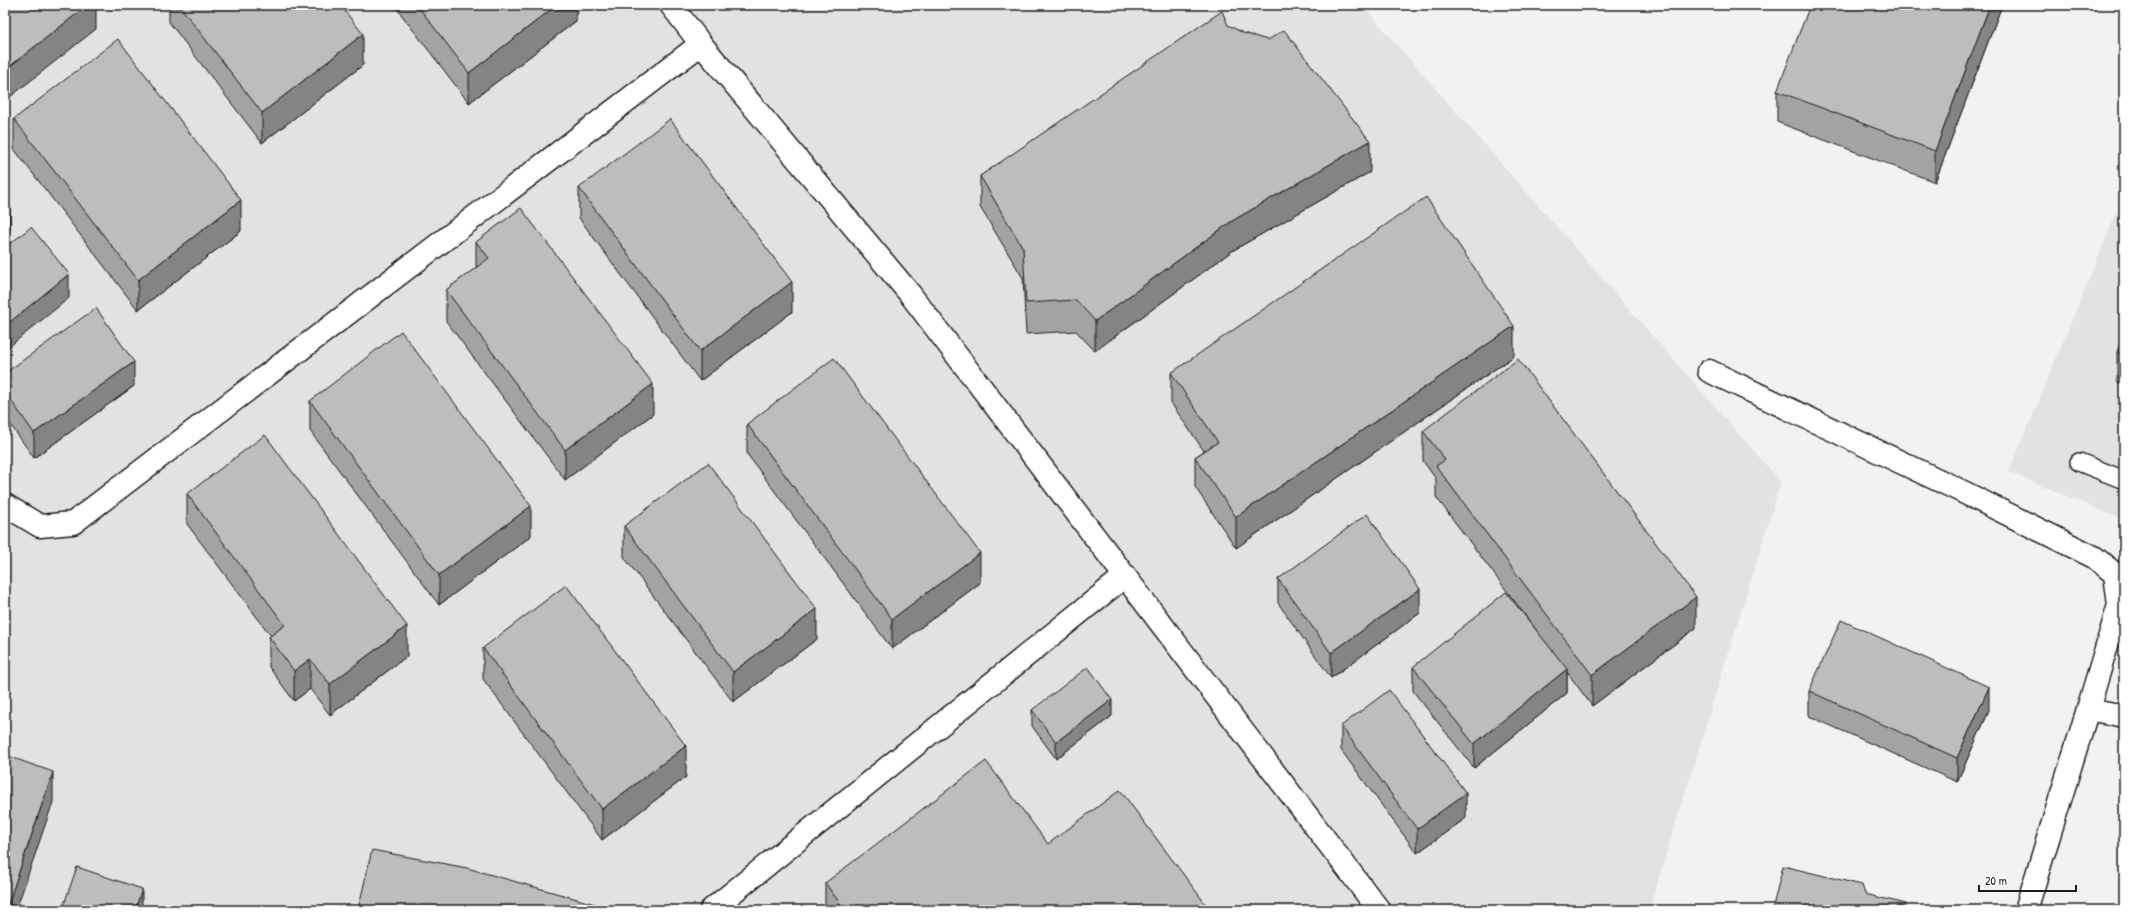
<svg xmlns="http://www.w3.org/2000/svg" width="2129" height="915" font-family="'Patrick Hand',sans-serif">
<style>
.built{fill:#e2e2e2}
.lines{fill:none;stroke-linecap:round;stroke-linejoin:round}
.lane-casing{stroke:#1c1c1c;stroke-width:20}
.street-casing{stroke:#1c1c1c;stroke-width:25}
.lane{stroke:#fff;stroke-width:17}
.street{stroke:#fff;stroke-width:22}
.wall{fill:#a3a3a3;stroke:#1c1c1c}
.shaded-wall{fill:#848484;stroke:#1c1c1c}
.building{fill:#bdbdbd;stroke:#1c1c1c}
</style>
<rect width="100%" height="100%" fill="#f2f2f2"/>
<filter id="ink" filterUnits="userSpaceOnUse"><feTurbulence type="fractalNoise" baseFrequency=".025" numOctaves="2"/><feDisplacementMap in="SourceGraphic" scale="8" xChannelSelector="R" yChannelSelector="G"/><feConvolveMatrix kernelMatrix="1 2 1 2 8 2 1 2 1" color-interpolation-filters="sRGB"/></filter>
<g filter="url(#ink)">
<path class="built" d="M5,5H1362L1781,482L1649,910H5Z
M2124,195V520L2009,472Z"/>
<g class="lines">
<defs>
<path id="lane" d="M2079,462L2124,480"/>
<path id="street" d="M671,5L701,44L910,294L1379,910
M1709,371L1957,489L2094,557L2115,574L2119,605L2088,709L2124,716
M5,505L40,526L73,523L701,44
M711,910L1125,576
M2026,910L2088,709"/>
</defs>
<use href="#lane" class="lane-casing"/>
<use href="#street" class="street-casing"/>
<use href="#lane" class="lane"/>
<use href="#street" class="street"/>
</g>
<path class="wall" d="M169,5H340L363,65L262,143L169,22Z
M394,5H576V21L469,103Z
M2002,5L1935,182L1777,122V91Z
M1228,25L1370,172L1232,251L1095,351L1076,331L1026,334L1023,278L980,207V176Z
M14,119L241,231L138,310L14,149Z
M579,188L792,312L700,381L579,218Z
M476,242L653,414L565,480L446,321V290L476,268Z
M2124,334V385L2117,382V352Z
M1514,356L1236,548L1195,487V457L1204,451L1171,403V373Z
M134,386L34,458L5,417V392Z
M310,401L531,536L439,605L310,431Z
M747,424L980,583L892,649L747,454Z
M1423,431L1696,628L1592,706L1567,672V693L1474,768L1413,691V667L1537,631L1436,497V479L1423,461Z
M187,494L407,656L330,715L310,689L294,701L269,667V637L271,636L187,524Z
M624,526L817,639L733,702L624,557Z
M1278,579L1420,613L1331,678L1278,603Z
M483,648L686,777L602,840L483,679Z
M1809,691L1989,711L1957,782L1809,716Z
M1032,710L1112,716L1056,759L1032,726Z
M1341,726L1466,818L1417,853L1341,750Z
M1048,844L1210,910H825V883Z"/>
<path class="shaded-wall" d="M88,5H96V29L5,101V70Z
M557,5H576V21L469,103V73Z
M1990,5H2002L1935,182V151Z
M363,34V65L262,143V113Z
M1370,141V172L1232,251L1095,351V321L1232,221Z
M241,200V231L138,310V280Z
M10,206V230L5,235V210Z
M69,274V298L5,350V326Z
M792,282V312L700,381V351Z
M1514,326V356L1236,548V517Z
M134,362V386L34,458V433Z
M653,384V414L565,480V450Z
M531,506V536L439,605V575Z
M980,553V583L892,649V619Z
M1420,589V613L1331,678V653Z
M1696,597V628L1592,706V675Z
M817,609V639L733,702V672Z
M407,626V656L330,715V684Z
M310,659V689L294,701V671Z
M1567,669V693L1474,768V744Z
M1989,687V711L1957,782V758Z
M1112,700V716L1056,759V742Z
M686,746V777L602,840V809Z
M53,772V802L16,910H6Z
M1466,793V818L1417,853V829Z
M142,889V910H135Z"/>
<path class="building" d="M5,5H88L5,70Z
M179,5H340L363,34L262,113Z
M417,5H557L469,73Z
M1810,5H1990L1935,151L1777,91Z
M1222,11L1228,25L1243,33L1268,40L1284,30L1370,141L1232,221L1095,321L1076,300L1026,303L1023,248L980,176Z
M118,39L241,200L138,280L14,119Z
M670,119L792,282L700,351L579,188Z
M1426,197L1514,326L1236,517L1195,457L1218,442L1171,373Z
M5,199L10,206L5,210Z
M521,208L653,384L565,450L446,290L489,258L476,242Z
M31,227L69,274L5,326V248Z
M96,308L134,362L34,433L5,392V373Z
M401,331L531,506L439,575L310,401Z
M2124,334V354L2117,352Z
M834,358L980,553L892,619L747,424Z
M1518,359L1696,597L1592,675L1436,466L1445,460L1423,431Z
M265,435L407,626L330,684L310,659L294,671L269,637L285,625L187,494Z
M708,463L817,609L733,672L624,526Z
M1367,514L1420,589L1331,653L1278,579Z
M566,585L686,746L602,809L483,648Z
M1506,592L1567,669L1474,744L1413,667Z
M1841,620L1989,687L1957,758L1809,691Z
M1088,667L1112,700L1056,742L1032,710Z
M1389,690L1466,793L1417,829L1341,726Z
M5,755L53,772L6,910H5Z
M986,761L1048,844L1120,790L1210,910H845L825,883Z
M372,850L467,868L616,910H358Z
M1783,866L1862,885L1865,894L1906,904L1905,910H1772Z
M77,867L142,889L135,910H62Z"/>
</g>
<rect width="2129" height="915" fill="none" stroke="#fff" stroke-width="20"/>
<rect x="10" y="10" width="2109" height="895" fill="none" stroke="#1c1c1c" stroke-width="1.5" filter="url(#ink)"/>
<path d="M1979 885v6h97v-6" fill="none" stroke="#1c1c1c" stroke-width="2"/>
<text x="1985" y="885" font-size="12" fill="#1c1c1c" stroke="#ffffff" stroke-width="3" paint-order="stroke">20 m</text>
</svg>
